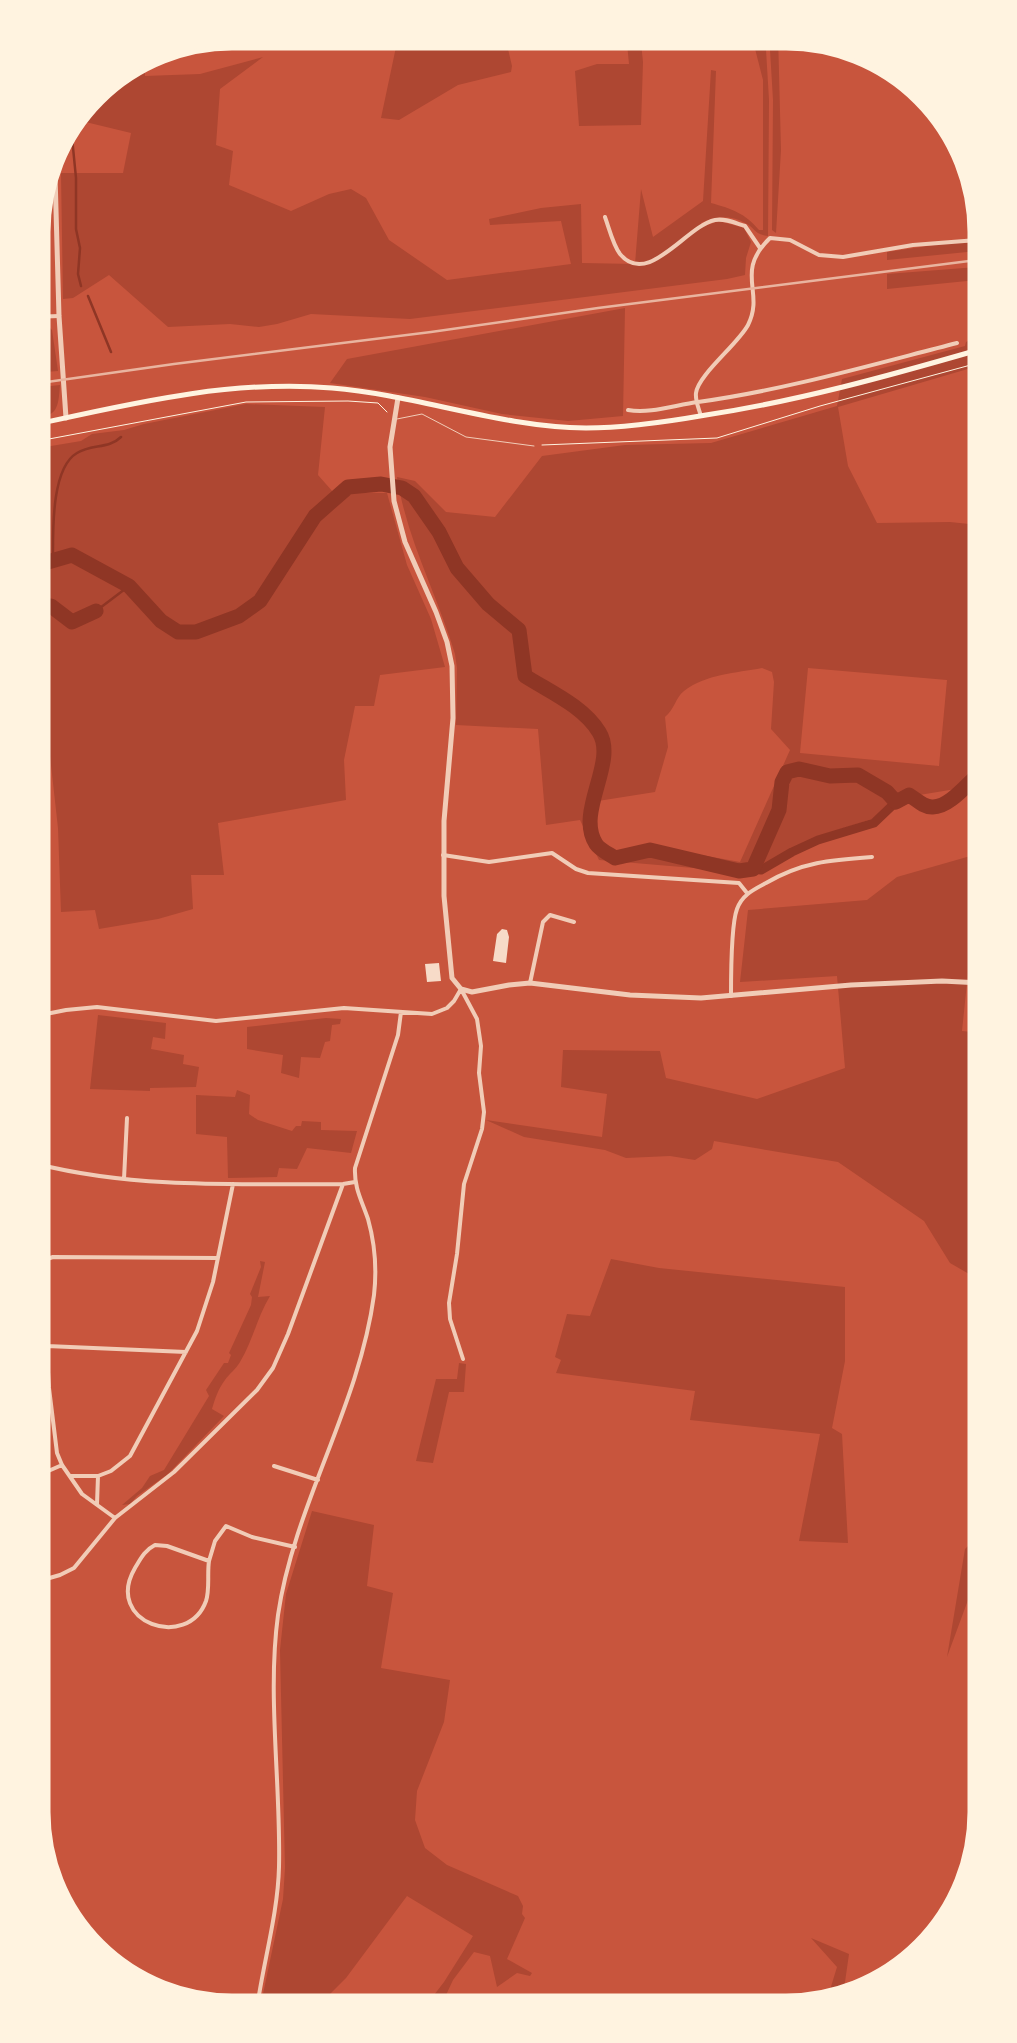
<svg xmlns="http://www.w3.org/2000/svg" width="1017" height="2043" font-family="'Archivo Narrow',sans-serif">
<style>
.green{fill:#ae4732;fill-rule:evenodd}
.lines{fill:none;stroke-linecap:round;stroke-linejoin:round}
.stream{stroke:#8f3625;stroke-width:2.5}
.canal{stroke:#8f3625;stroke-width:9}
.river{stroke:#8f3625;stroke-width:15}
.building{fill:#f7dbc8}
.path{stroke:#fff3e0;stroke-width:1}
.service{stroke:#f1ccb7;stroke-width:1}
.minor{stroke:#f1ccb7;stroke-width:4}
.tertiary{stroke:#f1ccb7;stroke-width:5}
.primary{stroke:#fff3e0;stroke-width:5}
.rail{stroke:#e9b49f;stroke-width:2.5}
.rim{fill:none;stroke:#fff3e0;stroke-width:5}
</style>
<rect width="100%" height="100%" fill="#c8553d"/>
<path class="green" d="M477,32H504L512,66L511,72L458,85L399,120L381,118L396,47L477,37Z
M626,33H640L643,62L641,125L579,126L575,71L597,64H629Z
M751,33H765L769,100L768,236C753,234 756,228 745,223C730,215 716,216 701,223L702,227L719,221L744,228L751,242L746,258L745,275L727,279L410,319L311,314L277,324L259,327L230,324L168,327L109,275L73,298L63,299L61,173H123L131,133L69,118L98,80L144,52L145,76L200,74L263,57L220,89L216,145L233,151L229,185L291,211L329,194L351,189L366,198L389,240L447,280L571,264L561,221L490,225L489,219L541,208L581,204L582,263L635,264L641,189L653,237L703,201L711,70L716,71L711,203C732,209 745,213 759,230H763V80Z
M769,33L778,34L781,150L776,233L772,230L773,100Z
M948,243H977V251L887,260V252Z
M977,267V280L887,289V274Z
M625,308L623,416L568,421L502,414L425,397L330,383L347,359Z
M32,326H48L52,330L58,371L33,373Z
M977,336L978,366L838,407L848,466L877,523L950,522L979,525L980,785L901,798L881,816L822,835L753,873L599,860L580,820L546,825L538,729L456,725L457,668L455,654C437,594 407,540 397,477L415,481L446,512L495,517L542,456L625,445L711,443L837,406L842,379L965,346L966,342ZM762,668L772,672L774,682L771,729L790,750L740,862L646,845L615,853L603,846L593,817L598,801L655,792L668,747L665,717C675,709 675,698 684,691C706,674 736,673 762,668ZM808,668L947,680L939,766L800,753Z
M60,385C58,409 58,415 33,420V388Z
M246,404L325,407L318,475L333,492L387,493L407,565L431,619L445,667L380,675L374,706H355L344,760L346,800L218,823L224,875H191L193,909L158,919L99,929L95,910L61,912L58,828L48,738L35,740L33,449L81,441L92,434L124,430L144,424Z
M981,853V974L968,973L962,1031L982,1033L983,1282L950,1263L924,1221L838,1162L714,1141L712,1149L695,1160L670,1156L626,1158L605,1150L524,1137L486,1120L602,1137L607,1094L561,1087L563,1050L660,1051L666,1078L757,1099L845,1068L837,976L740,982L748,910L867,900L897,877Z
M98,1015L166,1023L165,1039L153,1037L151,1049L184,1055L183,1064L199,1067L196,1087L150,1088V1091L90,1089Z
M326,1018L341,1019L340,1024L332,1025L330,1041L325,1042L320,1058L301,1057L299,1078L281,1073L283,1055L247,1049V1027Z
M237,1090L250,1095L249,1114L258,1120L292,1131L296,1126H301L302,1121L321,1122V1130L357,1131L351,1153L307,1148L297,1169L279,1168L277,1177L228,1178L227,1137L196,1134V1095L235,1097Z
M611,1259L659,1268L845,1287V1361L832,1428L842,1434L848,1543L799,1541L820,1434L690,1420L695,1391L556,1373L561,1360L555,1357L567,1314L590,1316Z
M260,1261L265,1262L258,1297L270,1296C257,1317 253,1341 240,1362C236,1369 229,1374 225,1380C218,1389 215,1399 212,1409L224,1416L168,1474L137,1496L130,1504L122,1505L142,1488L150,1476L164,1470L209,1396L206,1390L224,1363H228L231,1355L229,1353L251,1305L252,1297L250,1294L261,1267Z
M459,1363L466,1364L464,1392H449L433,1463L416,1461L436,1379H457Z
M312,1511L374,1525L367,1586L393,1593L381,1668L450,1680L444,1722L417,1791L415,1820L425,1848L447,1865L518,1896L523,1906L522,1914L525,1918L507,1959L532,1973L530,1976L517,1973L497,1987L490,1956L474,1952L453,1980L440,2008H424L444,1982L473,1936L407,1896L346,1978L329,1995L321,2010H264L263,1994L283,1899L285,1868L280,1650L286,1594Z
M979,1535L985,1536V1559L972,1570L968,1600L947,1657L965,1549Z
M811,1938L849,1954L842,2003H826L837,1967Z"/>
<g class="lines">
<path class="stream" d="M70,117L76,178V229L80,248L78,274L81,286
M88,296L111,352
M53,559C53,532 51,468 77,453C91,444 109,449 121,437
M96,611L129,586"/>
<path class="canal" d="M753,869L761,870L792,852L818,840L874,823L896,802"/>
<path class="river" d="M34,566L72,555L129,586L161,621L178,632H196L239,616L260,601L315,516L348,487L381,484L402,488L414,496L439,532L457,568L488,604L519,630L525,676C550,692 583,706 599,732C618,762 575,812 596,844C600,850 609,854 615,858L650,850L739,871L753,869L779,810L782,782L787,772L799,769L830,776L858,775L887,792L896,802L909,795C916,799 923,807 932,807C949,808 968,783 980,773
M34,607L51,606L72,622L96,611"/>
</g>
<path class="building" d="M502,929L507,930L509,937L506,963L493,961L497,934Z
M439,963L441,981L427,982L425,964Z"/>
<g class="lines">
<path class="path" d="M33,442L246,402L348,401L378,403L387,412
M542,445L717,438L820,406L978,363"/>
<path class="service" d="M397,419L422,414L466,437L534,446"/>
<path class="minor" d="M605,217C609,228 613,245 620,254C648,288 686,226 715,220C725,218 735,223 745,226L760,248
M32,317L59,316
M628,410C650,414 675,405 698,402C785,390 871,365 957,343
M701,416C699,409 695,401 696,393C698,375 738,344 748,325C765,291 734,273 770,238L790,240L819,255L843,257L913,245L977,240
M443,855L489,862L552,853L576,869L588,873L739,883L747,893
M530,983L543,922L550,915L574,922
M461,989L477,1019L481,1046L479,1073L484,1112L482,1129L464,1184L457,1254L449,1303L450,1319L463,1359
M731,996C731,976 731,925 737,909C742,895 753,890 766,883C802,862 830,860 872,857
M36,1016L66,1010L97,1007L216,1021L344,1008L432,1014L447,1008L454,1001L461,989
M37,1164C136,1189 241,1184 343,1184L355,1182
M124,1179L127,1118
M47,1346L186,1352
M274,1466L318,1480
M38,1472H46L62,1465
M71,1476H98L97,1504
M98,1476L111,1471L130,1456L197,1331L213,1282L233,1184
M115,1518L82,1494L62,1465L57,1453L49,1388L41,1261L53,1257L217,1258
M209,1561C207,1574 210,1589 206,1601C188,1651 103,1623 135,1568C141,1558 145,1550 155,1545L167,1546L209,1561L215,1541L226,1526L252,1537L295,1547
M39,1581L60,1575L74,1568L115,1518L174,1472L257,1390L273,1368L288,1334L343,1184
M260,2010L259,1995C266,1953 278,1909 279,1867C281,1785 267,1695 278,1615C294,1505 359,1407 374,1295C377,1269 375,1244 368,1219C362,1201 354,1188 355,1168L398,1035L401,1012"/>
<path class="tertiary" d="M54,139L59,316L66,418
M398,398L390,447L394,501L405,542L436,612L447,642L452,666L453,718L444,821V896L452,978L461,989L472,992L509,985L530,983L630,995L701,998L851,985L942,981L981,983"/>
<path class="primary" d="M33,425C129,404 232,379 332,388C417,395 499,427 586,428C626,428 666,422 706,415C798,401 888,376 978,350"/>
<path class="rail" d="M33,384L174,364L431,332L598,308L977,260"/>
</g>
<path d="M0 0H1017V2043H0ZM232 48H786A184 184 0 0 1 970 232V1812A184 184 0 0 1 786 1996H232A184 184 0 0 1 48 1812V232A184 184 0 0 1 232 48Z" fill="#fff3e0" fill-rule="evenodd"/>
<path class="rim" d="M232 48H786A184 184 0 0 1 970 232V1812A184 184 0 0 1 786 1996H232A184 184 0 0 1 48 1812V232A184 184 0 0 1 232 48Z"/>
</svg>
